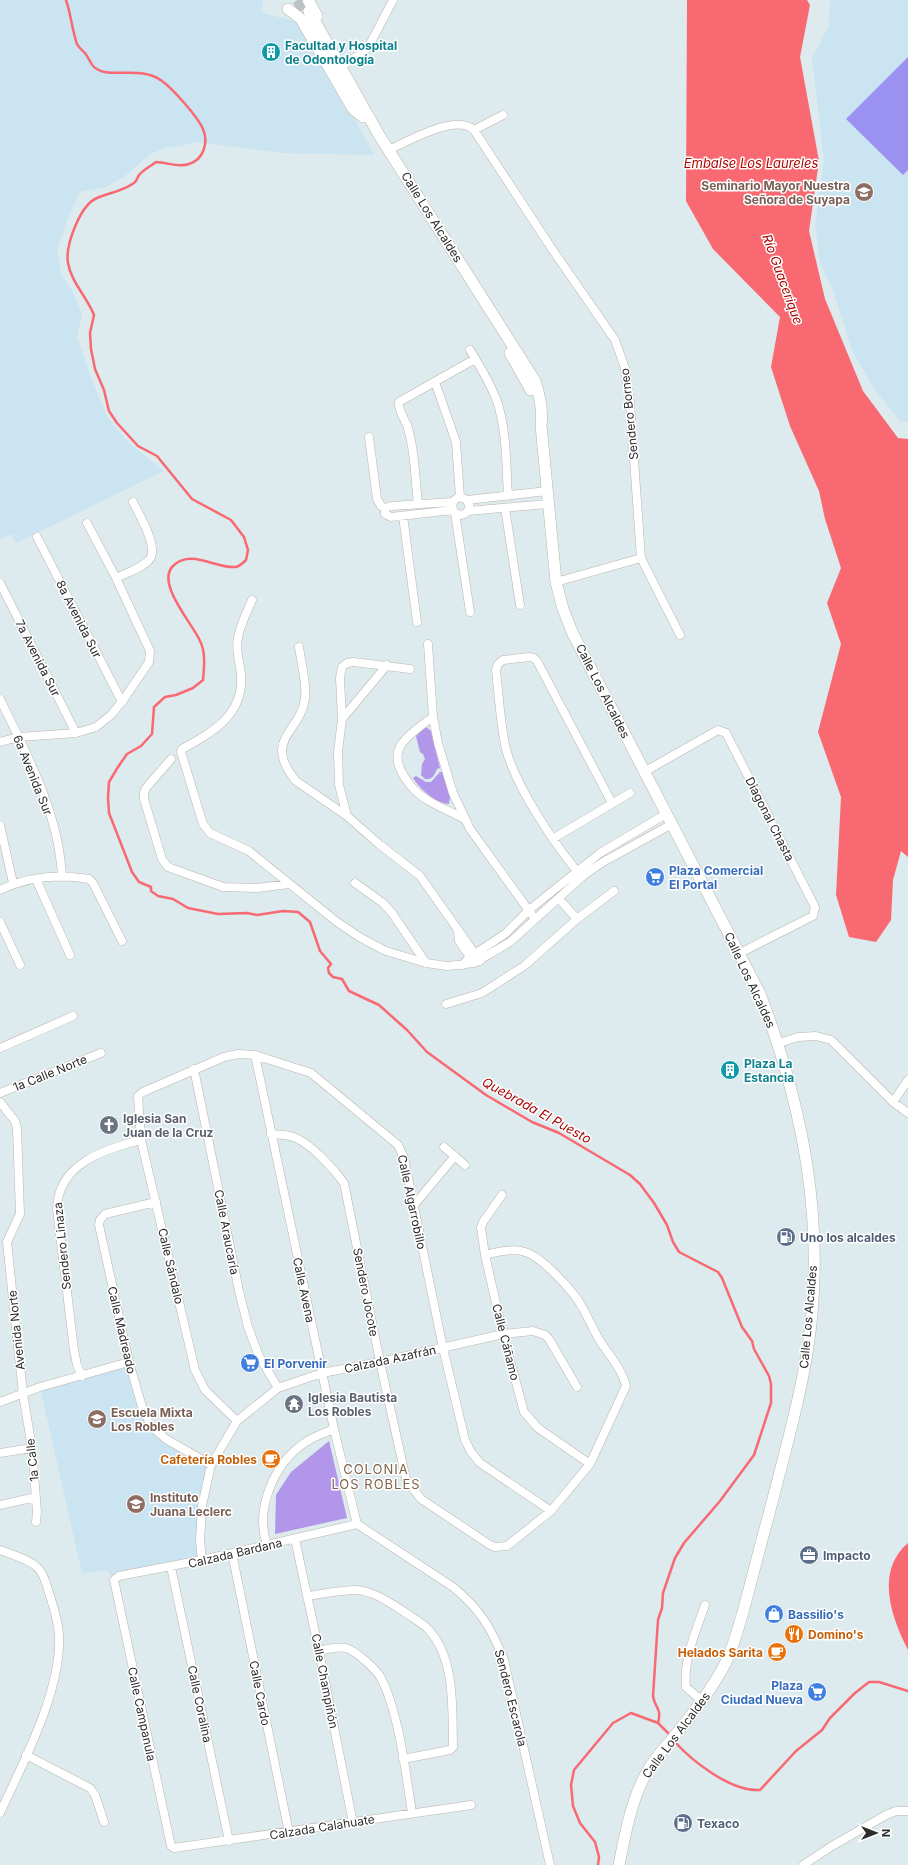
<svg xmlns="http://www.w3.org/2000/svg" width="908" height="1865" font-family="Inter,sans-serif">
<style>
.education{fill:#cbe4f1}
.green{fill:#b196e9}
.pitch{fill:#9a91f1}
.water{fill:#f86971}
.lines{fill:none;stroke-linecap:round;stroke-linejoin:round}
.stream{stroke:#f86971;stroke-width:2.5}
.secondary-tunnel{stroke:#bac4c7;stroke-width:11;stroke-dasharray:11 5.5;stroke-linecap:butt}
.minor-casing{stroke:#bcb4ad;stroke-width:9}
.secondary-casing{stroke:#bcb4ad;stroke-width:12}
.minor{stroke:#fff;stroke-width:8}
.secondary{stroke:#fff;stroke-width:11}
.labels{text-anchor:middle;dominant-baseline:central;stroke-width:3;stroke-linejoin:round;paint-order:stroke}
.culture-label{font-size:12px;font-weight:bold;fill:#0d838f;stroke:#fff;text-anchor:start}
.education-label{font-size:12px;font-weight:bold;fill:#785e54;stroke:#fff;text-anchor:start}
.street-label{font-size:12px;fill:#2c2c2c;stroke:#fff}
.shop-label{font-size:12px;font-weight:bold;fill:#366cbe;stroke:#fff;text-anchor:start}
.worship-label{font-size:12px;font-weight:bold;fill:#5b616d;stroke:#fff;text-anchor:start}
.service-label{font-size:12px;font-weight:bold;fill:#4e5e75;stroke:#fff;text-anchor:start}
.food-label{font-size:12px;font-weight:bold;fill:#c56008;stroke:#fff;text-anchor:end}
.water-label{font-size:13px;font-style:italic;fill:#a80703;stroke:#fff}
.neighbourhood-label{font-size:13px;letter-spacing:1px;fill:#806448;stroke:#fff}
</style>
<rect width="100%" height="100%" fill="#ddeaee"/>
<path class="education" d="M0,0H263L262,13L302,23L374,155L283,153L194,142L181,146L165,148L150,154L125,176L106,187L80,192L68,218L57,249L61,274L74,294L82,316L77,337L91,378L108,418L129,443L164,471L16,543L12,534L0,539Z
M830,0H908V422L900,421L873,387L852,350L834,293L820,262L815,225L824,160L812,58L829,26Z
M129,1362L152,1427L213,1467L203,1521L202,1560L114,1580L107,1570L82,1573L40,1387Z"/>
<path class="green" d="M426,727L431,731L440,768L437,769C434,776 432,780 425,779L421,775L422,764L425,759L423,754L420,752L416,736Z
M440,772H442L450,797L449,804C435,803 420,789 413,778L416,776L426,782H431Z
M329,1441L347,1518L275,1534L276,1495L291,1472Z"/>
<path class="pitch" d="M908,57V170L903,175L846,119Z"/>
<path class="water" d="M687,0H807L810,5L800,57L819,161L809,231L825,299L863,391L898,438L908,439V857L901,851L893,880L891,920L876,942L849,937L836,895L841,797L818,732L841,644L827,603L841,568L825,519L819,491L790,426L771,367L780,317L713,249L686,201Z
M908,1543V1650C891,1617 875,1571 908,1543Z"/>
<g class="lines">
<path class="stream" d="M66,0C71,14 72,30 77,44C79,48 82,50 85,53C88,57 90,62 93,66C107,81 140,64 162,81C173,89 198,117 203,129C209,143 203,160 189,164C179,168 166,162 156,162C151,166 143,170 139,175C137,178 137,181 134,183C123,191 109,193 97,198C80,205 65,246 68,263C71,282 87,297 94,315L90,333L91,349L95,369L104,390L109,411L117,423L138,446L157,456L192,499L231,520L244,537L248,550L246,560C243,563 240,566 236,567C216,569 192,549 174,565C154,582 193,624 200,641C206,652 204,669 203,680L193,688L176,695L165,697L154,707L152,734L141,746L127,754L118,767L109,782L108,798L109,813L132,872L139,882L151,887V891L158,896L173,899L188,908L218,914L247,913L257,915L283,911L298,912L310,922L320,951L331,964L328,968L329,973L333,977L342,979L349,991L379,1005L407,1030L427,1052L486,1095L532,1122L559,1133L630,1175L640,1184L654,1203L667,1225L673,1242L679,1252L718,1272L722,1278L742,1327L752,1341L754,1349L769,1376L771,1384V1403L754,1455L720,1501L684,1543L675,1558L663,1593L662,1608L658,1620L653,1696C655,1709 662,1707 658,1723
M674,1741C692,1761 731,1792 760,1790L796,1751L822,1730L830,1718L855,1693L869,1682H879L908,1691
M598,1865L599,1857L595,1842L580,1823L573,1806L571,1785L574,1770L613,1723L631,1713L658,1723L670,1735"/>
<path class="secondary-tunnel" d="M298,0L305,13"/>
<defs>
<path id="minor" d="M345,64L364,52L369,46L393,0
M474,130L552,249L615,340L625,368L630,403L641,558L680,635
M389,150C408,141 457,113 474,130L503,115
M470,350C480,366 490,383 497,401C507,431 506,465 508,496
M435,382L456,442L460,497
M369,437L377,499L381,506L385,508
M467,500L547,491
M453,502L391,506L385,508V514L391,517L453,510
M418,504C415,477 415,451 407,425C404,418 398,410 399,402L475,359
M505,508L520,605
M468,511L548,504
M455,513L461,515L466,513L470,508L467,500C457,493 448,503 455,513L470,612
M403,516L417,622
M37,537L122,702
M116,578C126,573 141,569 149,560C160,549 139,514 133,502
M556,582L641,558
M0,583L76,733
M252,600C247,612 240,625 238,638C235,649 240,663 241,675C244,715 213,732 182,749L181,752L203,824L210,833L249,851L337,922L361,938L386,951L426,963L447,966L474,963L510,942L584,875L603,862L672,824
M428,644L433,717L438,743L453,793L470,829L535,919
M299,647C301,663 307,683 305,699C300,733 262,739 296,781L347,816
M410,669L354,662L347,663L342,667L340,678L342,719L338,752L339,785L347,816L379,844L420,876L480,961
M0,699C27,755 59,813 62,877
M433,717C423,724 408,734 401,745C389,763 411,790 426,799C438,807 452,812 464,819
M342,719L387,665
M0,742L19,737L76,733L96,727L111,715L124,699L149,662L150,651L116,578L87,523
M171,759L146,788L144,793V799L162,859L168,867L223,887L257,888L289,884
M644,772L718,730L726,733L815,907L813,916L740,953
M0,825L13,883
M554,838L630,793
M582,877C556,847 516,787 506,749C500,723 499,696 496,670L498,664L503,660L529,657L534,658L537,661L612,803
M36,879L70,955
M355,883L383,903L392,913L426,963
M0,890C27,877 59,874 89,879L93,883L122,941
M559,899L577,919
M0,922L20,965
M458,931L459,941L472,960
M462,965L470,957L505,934L529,910L600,853L666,814
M446,1004L482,993L524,966L577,919L614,891
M779,1043L798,1037L816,1036L831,1040L893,1102L908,1113
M0,1048L73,1016
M255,1055L334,1429L357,1524
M194,1069L239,1291L248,1327L259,1356L278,1388
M0,1093L101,1053
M0,1102L15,1121L17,1128L20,1214L7,1242L23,1394L32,1448L37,1512L36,1522
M893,1102L908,1080
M271,1134C279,1135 288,1134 296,1138C313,1146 333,1168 344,1183L380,1362L406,1479L421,1499L490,1545L495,1547L507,1546L551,1511L590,1464L626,1386C622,1369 609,1355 600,1341C591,1326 585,1309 575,1296C565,1283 540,1256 525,1252C513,1248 497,1252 485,1255
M444,1147L465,1165
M502,1195L483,1222L481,1228L485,1255L503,1334L524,1412L538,1428L590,1464
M156,1202L105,1214L100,1220L99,1225L129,1362L143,1410L152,1427L166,1439L211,1465
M414,1205L455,1156
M82,1376L77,1365L74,1350L57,1209C58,1164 104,1149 141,1140
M0,1402L40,1387L129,1362
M237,1421L205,1390L195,1370L141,1140L138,1096L143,1092L224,1057L238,1054L255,1055L311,1073L398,1145L404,1158L443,1348L465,1440L471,1452L480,1463L551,1511
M0,1453L32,1448
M0,1505L36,1497
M357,1524L202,1560L119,1576L114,1580L171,1846L174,1848L471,1805
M357,1524L453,1587C481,1610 491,1628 504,1660L550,1865
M295,1539L319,1651L353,1823
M267,1545C254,1507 276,1458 311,1439C318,1435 327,1432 334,1429
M0,1550C12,1555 29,1559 38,1568C45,1575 47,1587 50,1596C54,1608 58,1622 59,1635C62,1690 23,1763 0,1813
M232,1553L289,1833
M202,1560L200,1541L202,1506L211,1465L237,1421L278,1388L322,1373L380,1362L503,1334L533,1331L545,1335L549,1339L577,1387
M171,1567L229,1841
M307,1596C323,1594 340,1590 356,1590C373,1591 389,1602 403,1611C411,1617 421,1622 428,1629C456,1659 452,1709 453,1747L450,1750L403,1759
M319,1651C327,1649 338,1646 346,1648C356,1651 376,1669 381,1678C399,1713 406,1774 412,1813
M702,1701L686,1687C683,1660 696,1631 705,1605
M26,1755L90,1788L95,1795L104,1822
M803,1865L832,1846L886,1815L896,1811H908"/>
<path id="secondary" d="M308,0L317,16
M288,9L301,19L353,109L363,117
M309,11L379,135L535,381C540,396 543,409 541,425L556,582L563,609L573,634L760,994C804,1109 826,1225 808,1347C799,1404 783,1459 769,1514C760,1546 752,1579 743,1612C738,1628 734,1645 727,1660C715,1685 698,1707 680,1729C671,1741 660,1752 651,1765C632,1795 626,1830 619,1865
M510,353L531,390"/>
</defs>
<use href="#minor" class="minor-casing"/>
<use href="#secondary" class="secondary-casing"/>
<use href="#minor" class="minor"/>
<use href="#secondary" class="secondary"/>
</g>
<defs>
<symbol id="building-disc" viewBox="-11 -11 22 22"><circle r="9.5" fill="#0f9aa8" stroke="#fff"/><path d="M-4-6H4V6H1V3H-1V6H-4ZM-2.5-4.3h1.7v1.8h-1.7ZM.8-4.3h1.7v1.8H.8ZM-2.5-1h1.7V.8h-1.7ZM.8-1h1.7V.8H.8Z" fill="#fff"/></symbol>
<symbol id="university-disc" viewBox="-11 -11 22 22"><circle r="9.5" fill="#8d6e63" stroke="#fff"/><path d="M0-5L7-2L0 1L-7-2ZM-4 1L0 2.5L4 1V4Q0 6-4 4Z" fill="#fff"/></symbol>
<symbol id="supermarket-disc" viewBox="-11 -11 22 22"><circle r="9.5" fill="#3f7fe0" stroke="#fff"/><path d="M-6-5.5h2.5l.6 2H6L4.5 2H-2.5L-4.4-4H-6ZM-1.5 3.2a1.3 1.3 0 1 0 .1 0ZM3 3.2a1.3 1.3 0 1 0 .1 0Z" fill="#fff"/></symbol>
<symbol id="church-disc" viewBox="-11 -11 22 22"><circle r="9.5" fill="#6b7280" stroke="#fff"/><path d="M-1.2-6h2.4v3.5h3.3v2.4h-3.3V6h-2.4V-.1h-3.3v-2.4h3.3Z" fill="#fff"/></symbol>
<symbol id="fuel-disc" viewBox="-11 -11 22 22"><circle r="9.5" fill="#5c6f8a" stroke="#fff"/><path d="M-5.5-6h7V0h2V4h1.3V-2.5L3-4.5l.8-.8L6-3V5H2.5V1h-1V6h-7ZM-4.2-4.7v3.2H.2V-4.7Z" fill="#fff"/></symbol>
<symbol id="temple-disc" viewBox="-11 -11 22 22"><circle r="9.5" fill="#6b7280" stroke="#fff"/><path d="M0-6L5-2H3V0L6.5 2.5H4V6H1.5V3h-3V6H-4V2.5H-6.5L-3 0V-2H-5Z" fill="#fff"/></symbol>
<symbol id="school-disc" viewBox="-11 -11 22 22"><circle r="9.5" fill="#8d6e63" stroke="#fff"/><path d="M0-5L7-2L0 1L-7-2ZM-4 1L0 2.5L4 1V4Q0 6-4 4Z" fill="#fff"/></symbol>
<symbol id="cafe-disc" viewBox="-11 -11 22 22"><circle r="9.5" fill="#e8710a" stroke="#fff"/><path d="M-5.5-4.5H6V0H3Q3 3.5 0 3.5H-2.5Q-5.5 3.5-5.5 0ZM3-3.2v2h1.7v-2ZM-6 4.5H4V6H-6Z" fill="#fff"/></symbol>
<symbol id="office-disc" viewBox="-11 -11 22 22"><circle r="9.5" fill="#5c6f8a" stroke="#fff"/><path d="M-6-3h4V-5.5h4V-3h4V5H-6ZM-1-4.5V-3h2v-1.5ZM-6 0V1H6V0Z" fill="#fff"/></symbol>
<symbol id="shop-disc" viewBox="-11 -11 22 22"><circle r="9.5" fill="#3f7fe0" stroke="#fff"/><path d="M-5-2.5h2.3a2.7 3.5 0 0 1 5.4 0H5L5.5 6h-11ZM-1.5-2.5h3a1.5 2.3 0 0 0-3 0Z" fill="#fff"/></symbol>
<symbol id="restaurant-disc" viewBox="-11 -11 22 22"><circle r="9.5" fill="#e8710a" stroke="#fff"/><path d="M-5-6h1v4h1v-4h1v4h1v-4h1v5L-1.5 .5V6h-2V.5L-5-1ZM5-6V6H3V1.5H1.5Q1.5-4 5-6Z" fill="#fff"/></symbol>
</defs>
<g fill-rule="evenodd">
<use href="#building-disc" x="260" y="41" width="22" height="22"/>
<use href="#university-disc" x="853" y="181" width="22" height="22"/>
<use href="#supermarket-disc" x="644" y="866" width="22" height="22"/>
<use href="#building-disc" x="719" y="1059" width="22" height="22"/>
<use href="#church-disc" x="98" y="1114" width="22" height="22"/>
<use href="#fuel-disc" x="775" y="1226" width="22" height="22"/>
<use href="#supermarket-disc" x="239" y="1352" width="22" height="22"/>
<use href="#temple-disc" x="283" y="1393" width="22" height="22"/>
<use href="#school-disc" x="86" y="1408" width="22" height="22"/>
<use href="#cafe-disc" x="260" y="1448" width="22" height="22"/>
<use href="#school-disc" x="125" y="1493" width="22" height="22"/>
<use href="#office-disc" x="798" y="1544" width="22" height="22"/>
<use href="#shop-disc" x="763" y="1603" width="22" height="22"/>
<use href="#restaurant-disc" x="783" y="1623" width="22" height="22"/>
<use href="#cafe-disc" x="766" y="1641" width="22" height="22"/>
<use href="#supermarket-disc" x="806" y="1681" width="22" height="22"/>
<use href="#fuel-disc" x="672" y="1812" width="22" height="22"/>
</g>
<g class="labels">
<g class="culture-label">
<text x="285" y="45">Facultad y Hospital<tspan x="285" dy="14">de Odontología</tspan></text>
<text x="744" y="1063">Plaza La<tspan x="744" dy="14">Estancia</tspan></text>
</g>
<g class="education-label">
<text x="850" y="185" text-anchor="end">Seminario Mayor Nuestra<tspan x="850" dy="14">Señora de Suyapa</tspan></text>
<text x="111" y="1412">Escuela Mixta<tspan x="111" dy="14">Los Robles</tspan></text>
<text x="150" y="1497">Instituto<tspan x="150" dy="14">Juana Leclerc</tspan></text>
</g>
<g class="street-label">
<text transform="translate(432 217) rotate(58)">Calle Los Alcaldes</text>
<text transform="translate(629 414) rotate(-96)">Sendero Borneo</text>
<text transform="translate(79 619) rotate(63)">8a Avenida Sur</text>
<text transform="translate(38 658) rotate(63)">7a Avenida Sur</text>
<text transform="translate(603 691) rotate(63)">Calle Los Alcaldes</text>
<text transform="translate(33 775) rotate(68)">6a Avenida Sur</text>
<text transform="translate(770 819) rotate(63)">Diagonal Chasta</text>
<text transform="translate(750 980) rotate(65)">Calle Los Alcaldes</text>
<text transform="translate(50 1073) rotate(-22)">1a Calle Norte</text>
<text transform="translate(412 1202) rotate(78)">Calle Algarrobillo</text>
<text transform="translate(227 1232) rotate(79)">Calle Araucaría</text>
<text transform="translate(62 1246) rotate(-96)">Sendero Linaza</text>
<text transform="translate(171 1266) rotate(77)">Calle Sándalo</text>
<text transform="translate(304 1290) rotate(78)">Calle Avena</text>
<text transform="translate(366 1292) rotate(79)">Sendero Jocote</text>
<text transform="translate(808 1317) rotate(-85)">Calle Los Alcaldes</text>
<text transform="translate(16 1330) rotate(-96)">Avenida Norte</text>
<text transform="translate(122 1330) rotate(77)">Calle Madreado</text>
<text transform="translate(506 1342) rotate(76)">Calle Cáñamo</text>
<text transform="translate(390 1359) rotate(-12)">Calzada Azafrán</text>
<text transform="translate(32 1460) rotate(-96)">1a Calle</text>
<text transform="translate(235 1553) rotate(-13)">Calzada Bardana</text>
<text transform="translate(325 1681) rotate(79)">Calle Champiñón</text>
<text transform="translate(260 1693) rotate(79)">Calle Cardo</text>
<text transform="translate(511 1698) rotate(76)">Sendero Escarola</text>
<text transform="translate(200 1704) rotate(78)">Calle Coralina</text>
<text transform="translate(142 1714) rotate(78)">Calle Campanula</text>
<text transform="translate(676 1735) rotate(-53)">Calle Los Alcaldes</text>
<text transform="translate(322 1827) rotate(-9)">Calzada Calahuate</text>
</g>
<g class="shop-label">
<text x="669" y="870">Plaza Comercial<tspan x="669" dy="14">El Portal</tspan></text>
<text x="264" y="1363">El Porvenir</text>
<text x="788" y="1614">Bassilio's</text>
<text x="803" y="1685" text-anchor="end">Plaza<tspan x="803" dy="14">Ciudad Nueva</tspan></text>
</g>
<g class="worship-label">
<text x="123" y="1118">Iglesia San<tspan x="123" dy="14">Juan de la Cruz</tspan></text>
<text x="308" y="1397">Iglesia Bautista<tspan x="308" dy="14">Los Robles</tspan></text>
</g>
<g class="service-label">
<text x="800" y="1237">Uno los alcaldes</text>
<text x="823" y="1555">Impacto</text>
<text x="697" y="1823">Texaco</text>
</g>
<g class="food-label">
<text x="257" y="1459">Cafetería Robles</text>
<text x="808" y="1634" text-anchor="start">Domino's</text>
<text x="763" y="1652">Helados Sarita</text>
</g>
<g class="water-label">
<text x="751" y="163">Embalse Los Laureles</text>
<text transform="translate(783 279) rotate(70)">Río Guacerique</text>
<text transform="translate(537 1110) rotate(29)">Quebrada El Puesto</text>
</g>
<g class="neighbourhood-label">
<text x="376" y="1469">COLONIA<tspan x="376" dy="15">LOS ROBLES</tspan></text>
</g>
</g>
<g transform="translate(876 1833) rotate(90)" stroke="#ffffff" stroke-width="3" paint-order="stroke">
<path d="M0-3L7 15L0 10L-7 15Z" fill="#2c2c2c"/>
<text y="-6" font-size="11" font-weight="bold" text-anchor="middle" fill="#2c2c2c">N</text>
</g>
</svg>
